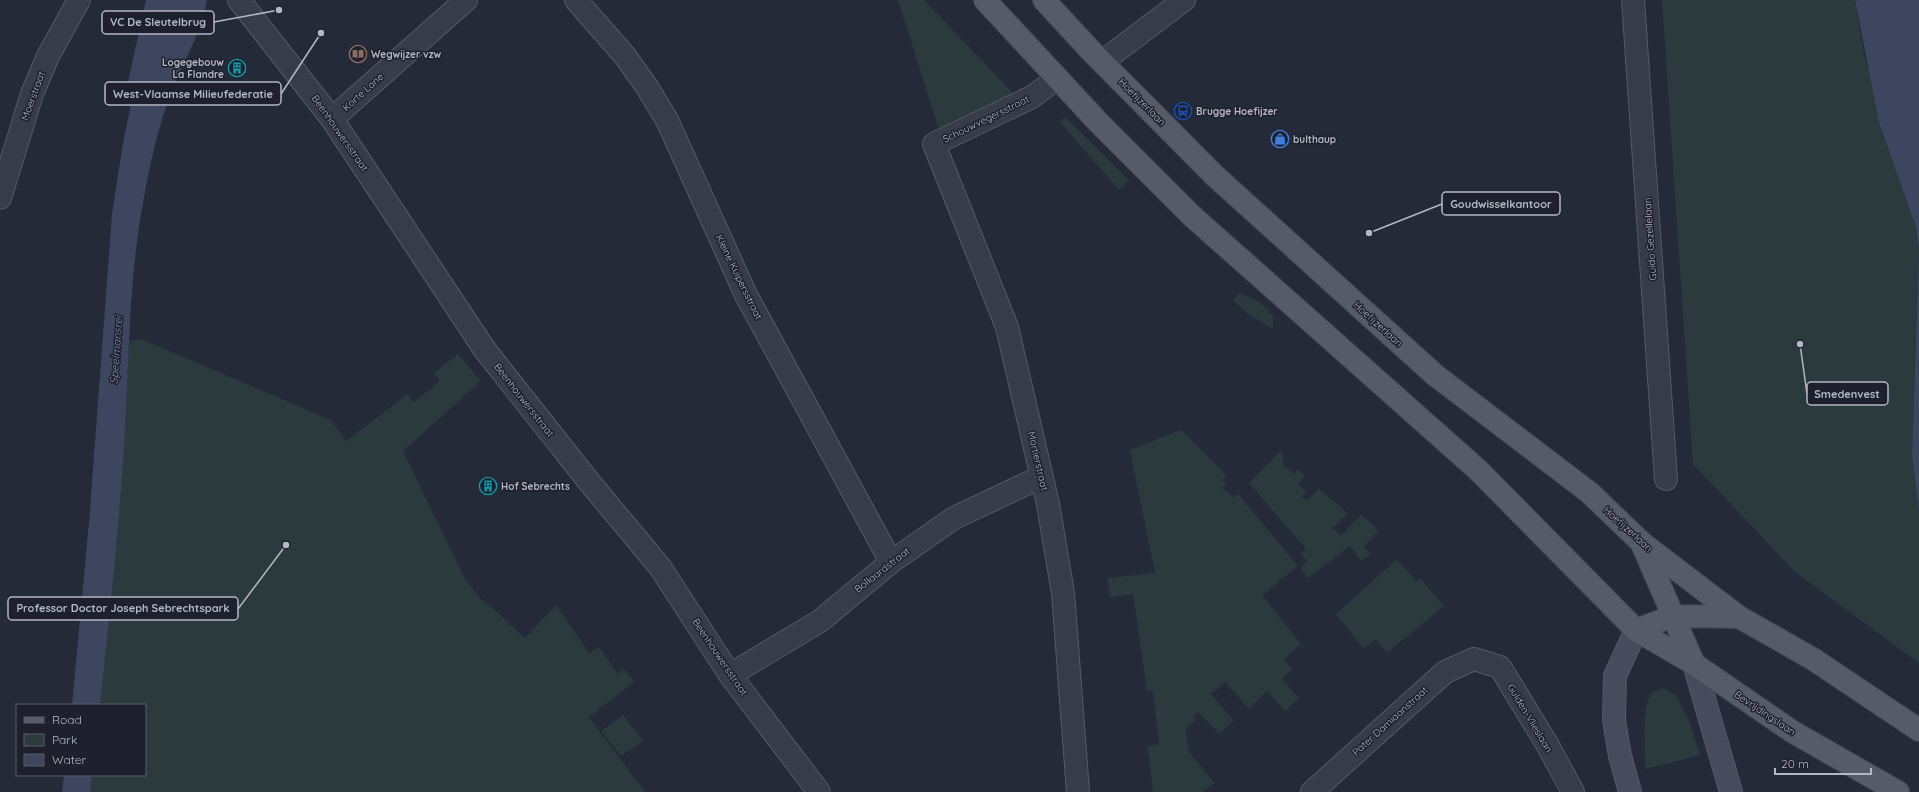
<svg xmlns="http://www.w3.org/2000/svg" width="1919" height="792" font-family="Quicksand,sans-serif">
<style>
.green{fill:#2b3a3d}
.water{fill:#3d455f}
.lines{fill:none;stroke-linecap:round;stroke-linejoin:round}
.street-casing{stroke:#565a66;stroke-width:24}
.secondary-casing{stroke:#565a66;stroke-width:24}
.primary-casing{stroke:#414551;stroke-width:24}
.street{stroke:#383c49;stroke-width:22}
.secondary{stroke:#474b5b;stroke-width:22}
.primary{stroke:#565b68;stroke-width:22}
.labels{text-anchor:middle;dominant-baseline:central;stroke-width:3;stroke-linejoin:round;paint-order:stroke}
.poi-label{font-size:10px;font-weight:bold;fill:#b4b7c4;stroke:#1e212d;text-anchor:start}
.street-label{font-size:10px;fill:#b4b7c4;stroke:#1e212d}
.water-label{font-size:11px;font-style:italic;fill:#7f8aa9;stroke:#1e212d}
.leader{fill:none;stroke:#b4b7c4;stroke-width:1.5}
.callout-dot{fill:#b4b7c4;stroke:#1e212d;stroke-width:1.5}
.callout{fill:#1e212d;stroke:#b4b7c4;stroke-width:1.5}
.callout-label{font-size:11px;text-anchor:middle;font-weight:bold;fill:#b4b7c4}
</style>
<rect width="100%" height="100%" fill="#252a38"/>
<path class="green" d="M898,0H924L1014,94L939,130Z
M1662,0H1855L1864,55L1916,227L1919,252L1912,455L1919,511V663L1795,572L1693,464Z
M1065,117L1129,180L1119,190L1060,122Z
M1239,293L1260,302L1273,316V329L1247,313L1233,300Z
M141,339L331,420L346,441L408,394L414,402L440,381L434,373L458,354L481,381L403,451L465,579L479,597L498,613L525,638L556,605L589,653L599,647L618,674L624,669L634,682L589,717L645,792H90L92,775H145V705H100C114,584 124,463 129,341Z
M1181,430L1226,475L1222,480L1226,484L1223,489L1233,497L1238,494L1298,566L1262,595L1301,644L1284,659L1292,669L1282,679L1299,698L1285,711L1267,691L1249,709L1225,682L1211,694L1234,721L1219,733L1198,712L1193,716L1196,720L1185,730L1189,751L1214,783L1203,792H1153L1148,746L1159,744L1153,690L1147,691L1133,594L1110,597L1107,578L1155,573L1130,450Z
M1281,450L1284,466L1294,474L1298,469L1305,476L1298,484L1306,492L1302,497L1307,500L1319,489L1348,513L1333,528L1341,536L1361,515L1372,524L1378,531L1364,547L1371,554L1361,561L1350,546L1308,578L1300,569L1307,561L1301,554L1306,549L1249,483Z
M1397,559L1416,581L1420,578L1444,606L1387,653L1376,639L1364,649L1336,614Z
M1664,688L1677,696L1689,721L1700,755L1646,769C1645,754 1641,701 1653,692C1656,690 1661,689 1664,688Z
M623,715L643,741L621,756L601,731Z"/>
<path class="water" d="M146,0H207C201,36 180,66 168,101C154,141 146,184 139,227C129,294 129,362 125,428C120,521 110,613 100,705H72L89,522L112,214L123,143L135,85L128,82Z
M1855,0H1919V511L1912,455L1919,252L1916,227L1879,122Z
M64,775H92L90,792H62Z"/>
<g class="lines">
<defs>
<path id="street" d="M239,0L332,119L485,350L590,483L660,567L730,675L819,792
M576,0L625,56L647,87L667,120L746,295L891,562
M1633,0L1666,479
M1102,62L1184,0
M1056,79L1032,97L934,144L1007,327L1048,504L1063,593L1078,792
M332,119L466,0
M0,198L32,94L48,56L79,0
M730,675L820,621L891,562L954,518L1041,477
M1312,792L1445,672L1474,659L1500,667L1547,744L1573,792"/>
<path id="secondary" d="M1694,664L1731,792
M1630,792L1620,756L1614,720L1615,676L1636,630"/>
<path id="primary" d="M985,0L1099,123L1192,216L1478,470L1636,630L1694,664L1793,732L1898,792
M1044,0L1093,53L1214,175L1435,375L1590,493L1642,543L1739,617L1813,659L1919,730
M1642,544L1694,664
M1636,630L1673,616L1739,617"/>
</defs>
<use href="#street" class="street-casing"/>
<use href="#secondary" class="secondary-casing"/>
<use href="#primary" class="primary-casing"/>
<use href="#street" class="street"/>
<use href="#secondary" class="secondary"/>
<use href="#primary" class="primary"/>
</g>
<defs>
<symbol id="library-ring" viewBox="-11 -11 22 22"><circle r="9.5" fill="#1e212d" stroke="#8d6e63" stroke-width="1.5"/><path d="M-6-4Q-3-5.5-.7-3.5V5Q-3 3-6 4ZM6-4Q3-5.5 .7-3.5V5Q3 3 6 4Z" fill="#8d6e63"/></symbol>
<symbol id="building-ring" viewBox="-11 -11 22 22"><circle r="9.5" fill="#1e212d" stroke="#0f9aa8" stroke-width="1.5"/><path d="M-4-6H4V6H1V3H-1V6H-4ZM-2.5-4.3h1.7v1.8h-1.7ZM.8-4.3h1.7v1.8H.8ZM-2.5-1h1.7V.8h-1.7ZM.8-1h1.7V.8H.8Z" fill="#0f9aa8"/></symbol>
<symbol id="bus-ring" viewBox="-11 -11 22 22"><circle r="9.5" fill="#1e212d" stroke="#1a4fb4" stroke-width="1.5"/><path d="M-5-6H5V4H4V6H2V4H-2V6H-4V4H-5ZM-3.5-4V0h7V-4ZM-3.5 1.2v1.5H-2V1.2ZM2 1.2v1.5H3.5V1.2Z" fill="#1a4fb4"/></symbol>
<symbol id="shop-ring" viewBox="-11 -11 22 22"><circle r="9.5" fill="#1e212d" stroke="#3f7fe0" stroke-width="1.5"/><path d="M-5-2.5h2.3a2.7 3.5 0 0 1 5.4 0H5L5.5 6h-11ZM-1.5-2.5h3a1.5 2.3 0 0 0-3 0Z" fill="#3f7fe0"/></symbol>
</defs>
<g fill-rule="evenodd">
<use href="#library-ring" x="348" y="44" width="20" height="20"/>
<use href="#building-ring" x="227" y="58" width="20" height="20"/>
<use href="#bus-ring" x="1173" y="101" width="20" height="20"/>
<use href="#shop-ring" x="1270" y="129" width="20" height="20"/>
<use href="#building-ring" x="478" y="476" width="20" height="20"/>
</g>
<g class="labels">
<g class="poi-label">
<text x="371" y="54">Wegwijzer vzw</text>
<text x="224" y="62" text-anchor="end">Logegebouw<tspan x="224" dy="12">La Flandre</tspan></text>
<text x="1196" y="111">Brugge Hoefijzer</text>
<text x="1293" y="139">bulthaup</text>
<text x="501" y="486">Hof Sebrechts</text>
</g>
<g class="street-label">
<text transform="translate(363 92) rotate(-42)">Korte Lane</text>
<text transform="translate(33 96) rotate(-70)">Moerstraat</text>
<text transform="translate(1142 102) rotate(45)">Hoefijzerlaan</text>
<text transform="translate(986 119) rotate(-26)">Schouwvegersstraat</text>
<text transform="translate(340 133) rotate(55)">Beenhouwersstraat</text>
<text transform="translate(1650 239) rotate(-94)">Guido Gezellelaan</text>
<text transform="translate(739 277) rotate(64)">Kleine Kuipersstraat</text>
<text transform="translate(1378 324) rotate(42)">Hoefijzerlaan</text>
<text transform="translate(524 400) rotate(52)">Beenhouwersstraat</text>
<text transform="translate(1038 461) rotate(77)">Mortierstraat</text>
<text transform="translate(1628 529) rotate(42)">Hoefijzerlaan</text>
<text transform="translate(882 570) rotate(-38)">Bollaardstraat</text>
<text transform="translate(720 657) rotate(56)">Beenhouwersstraat</text>
<text transform="translate(1765 713) rotate(34)">Bevrijdingslaan</text>
<text transform="translate(1530 718) rotate(59)">Gulden-Vlieslaan</text>
<text transform="translate(1390 721) rotate(-42)">Pater Damiaanstraat</text>
</g>
<g class="water-label">
<text transform="translate(116 350) rotate(-86)">Speelmansrei</text>
</g>
</g>
<path class="leader" d="M279 10L214 22M321 33L281 94M1369 233L1442 204M1800 344L1807 394M286 545L238 609"/>
<g class="callout-dot">
<circle cx="279" cy="10" r="4"/>
<circle cx="321" cy="33" r="4"/>
<circle cx="1369" cy="233" r="4"/>
<circle cx="1800" cy="344" r="4"/>
<circle cx="286" cy="545" r="4"/>
</g>
<g class="callout">
<rect x="102" y="11" width="112" height="23" rx="4"/>
<rect x="105" y="82" width="176" height="23" rx="4"/>
<rect x="1442" y="192" width="118" height="23" rx="4"/>
<rect x="1807" y="382" width="81" height="23" rx="4"/>
<rect x="8" y="597" width="230" height="23" rx="4"/>
</g>
<g class="callout-label">
<text x="158" y="26">VC De Sleutelbrug</text>
<text x="193" y="98">West-Vlaamse Milieufederatie</text>
<text x="1501" y="208">Goudwisselkantoor</text>
<text x="1847" y="398">Smedenvest</text>
<text x="123" y="612">Professor Doctor Joseph Sebrechtspark</text>
</g>
<rect x="16" y="704" width="130" height="72" fill="#1e212d" stroke="#5a5d69"/>
<rect x="24" y="717" width="20" height="6" fill="#565b68" stroke="#5a5d69"/>
<text x="52" y="724" font-size="12" fill="#b4b7c4">Road</text>
<rect x="24" y="734" width="20" height="12" fill="#2b3a3d" stroke="#5a5d69"/>
<text x="52" y="744" font-size="12" fill="#b4b7c4">Park</text>
<rect x="24" y="754" width="20" height="12" fill="#3d455f" stroke="#5a5d69"/>
<text x="52" y="764" font-size="12" fill="#b4b7c4">Water</text>
<path d="M1775 768v6h96v-6" fill="none" stroke="#b4b7c4" stroke-width="2"/>
<text x="1781" y="768" font-size="12" fill="#b4b7c4" stroke="#1e212d" stroke-width="3" paint-order="stroke">20 m</text>
</svg>
